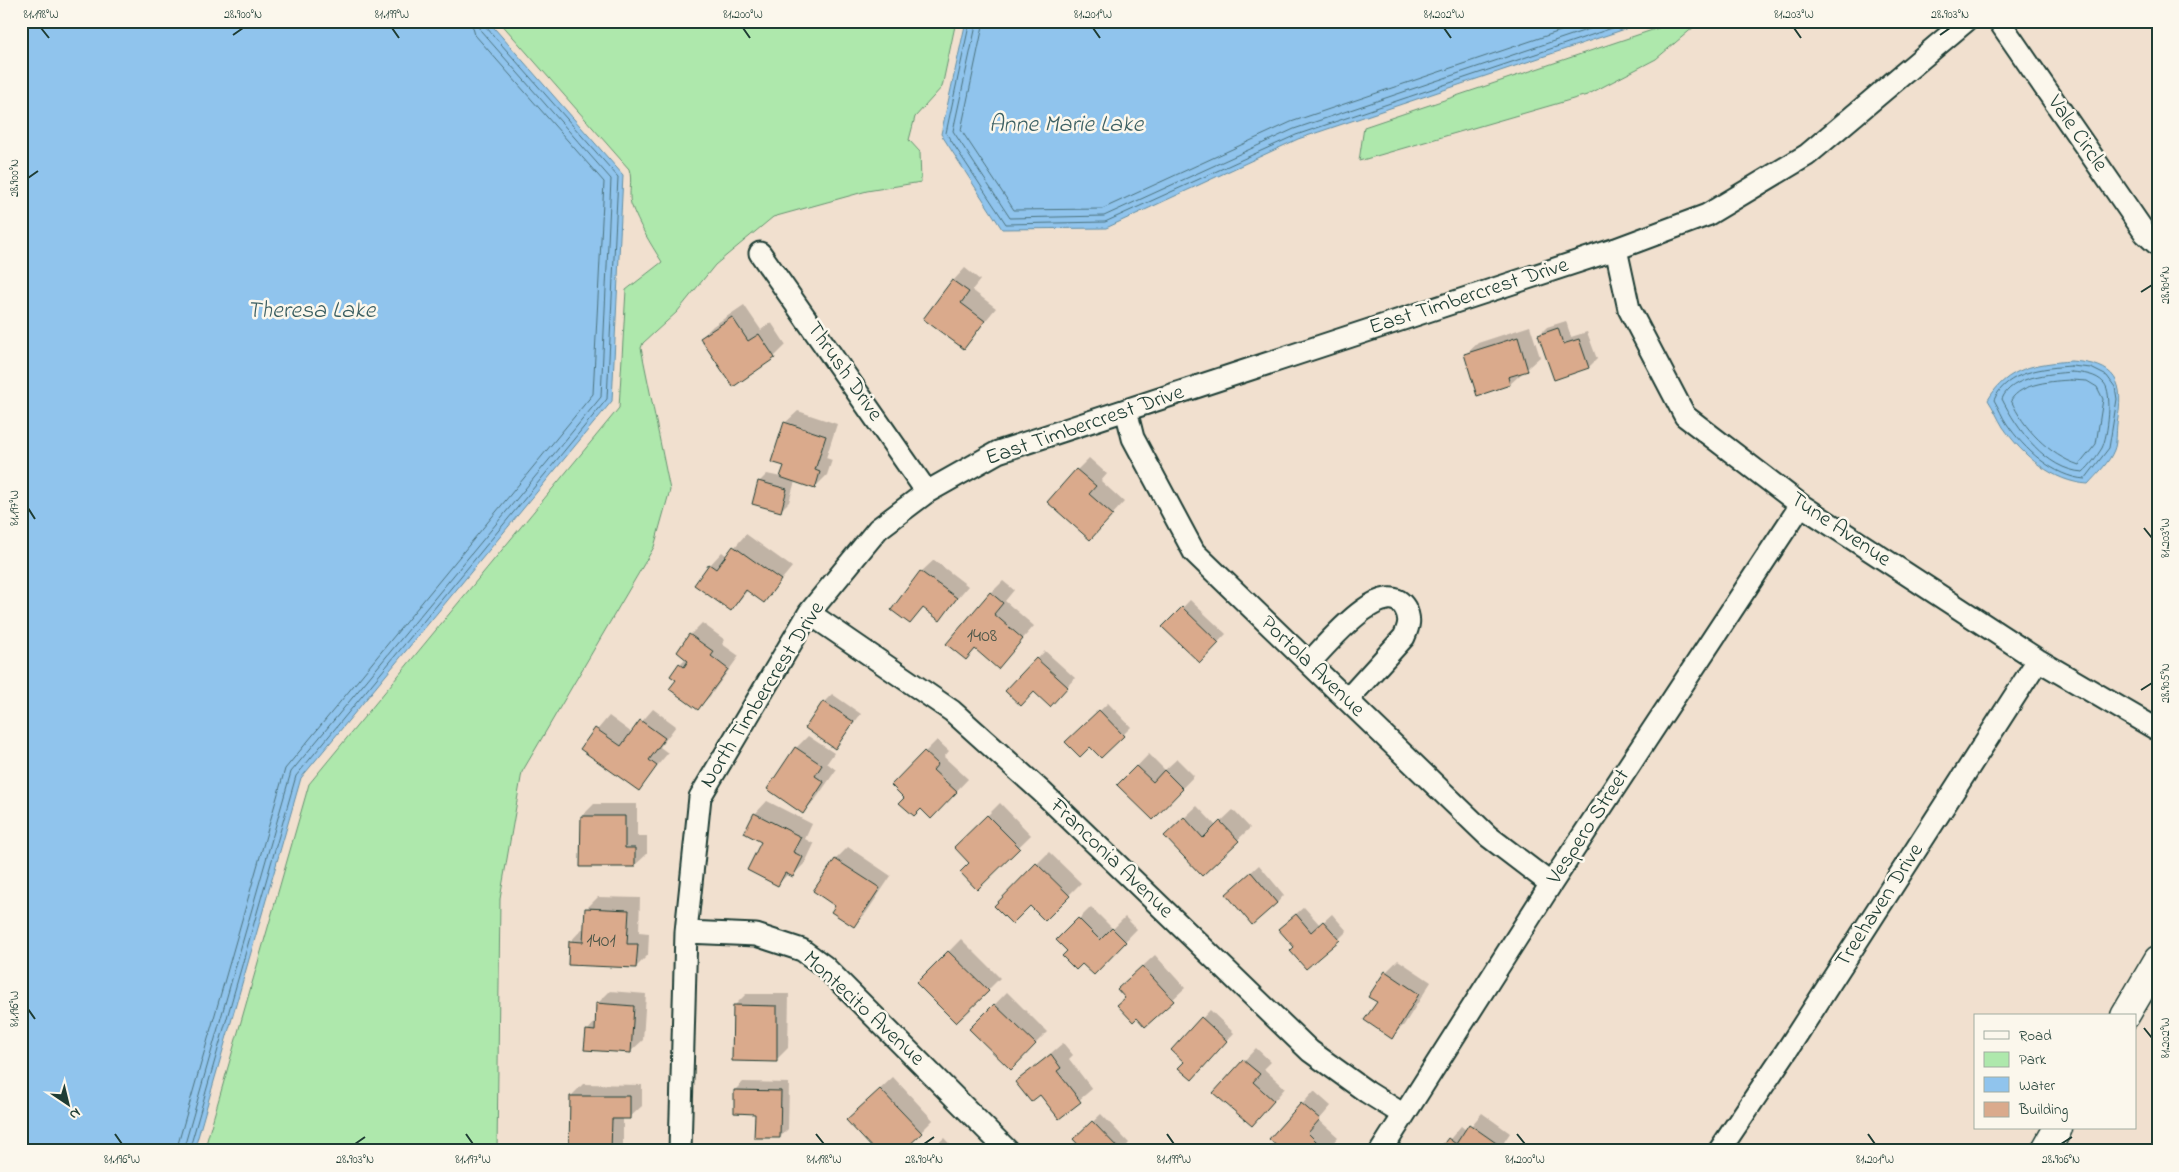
<svg xmlns="http://www.w3.org/2000/svg" width="2179" height="1172" font-family="'Indie Flower',sans-serif">
<style>
.green{fill:#aee8ac;stroke:#669270}
.water{fill:#90c4ed;stroke:#638ea3}
.shadow{fill:#0003}
.lines{fill:none;stroke-linecap:round;stroke-linejoin:round}
.shore{stroke:#4c737e;stroke-width:1}
.building{fill:#daaa8c;stroke:#1f3d34}
.street-casing{stroke:#1f3d34;stroke-width:25}
.secondary-casing{stroke:#1f3d34;stroke-width:31}
.street{stroke:#fbf7ec;stroke-width:21}
.secondary{stroke:#fbf7ec;stroke-width:28}
.ticks{fill:none;stroke:#1f3d34;stroke-width:2}
.labels{text-anchor:middle;dominant-baseline:central;stroke-width:5;stroke-linejoin:round;paint-order:stroke}
.number-label{font-size:20px;fill:#4e584a}
.street-label{font-size:22px;fill:#1f3d34;stroke:#fbf7ec}
.water-label{font-size:24px;font-style:italic;fill:#3b5f62;stroke:#fbf7ec}
.neatline{fill:none;stroke:#1f3d34;stroke-width:2}
.ticks-label{font-size:12px;text-anchor:middle;fill:#1f3d34}
</style>
<rect width="100%" height="100%" fill="#f1e0cf"/>
<filter id="ink" filterUnits="userSpaceOnUse"><feTurbulence type="fractalNoise" baseFrequency=".02" numOctaves="2"/><feDisplacementMap in="SourceGraphic" scale="10" xChannelSelector="R" yChannelSelector="G"/><feConvolveMatrix kernelMatrix="1 2 1 2 8 2 1 2 1" color-interpolation-filters="sRGB"/></filter>
<g filter="url(#ink)">
<path class="green" d="M499,21H956L942,87L915,117L909,140L920,152L921,182L867,191L773,217L715,265L677,312L643,343L641,348L670,490L654,547L522,772L500,899L497,1151H204L309,784L619,408L626,290L662,262C650,243 639,225 631,204C628,193 633,181 629,169Z
M1679,21H1701L1656,59L1587,95L1359,161L1364,127Z"/>
<path class="water" d="M21,21H488L623,175L612,401L301,778L194,1151H21Z
M966,21H1649L1298,139L1106,228L1002,229L941,134Z
M2071,361C2117,364 2125,381 2117,424C2116,432 2117,443 2114,450C2109,463 2097,474 2088,484C2053,482 2023,456 2003,427C1998,419 1994,409 1988,400C2007,367 2036,364 2071,361Z"/>
<path class="shadow" d="M965,268L980,280L972,290L996,308L963,348L953,281Z
M744,305L761,330L771,322L786,345L774,357L733,385L701,338L713,326Z
M1566,321L1571,337L1587,332L1597,359L1589,367L1554,378L1539,335L1547,327Z
M1530,326L1540,357L1510,384L1478,394L1465,355L1478,343Z
M798,411L837,424L826,458L832,460L827,475L815,487L795,481L789,502L781,510L759,482L767,474L781,477L785,465V423Z
M1089,458L1107,474L1101,481L1124,502L1102,526L1077,470Z
M746,534L792,567L764,601L748,590L731,610L696,585L710,565L722,552L727,556Z
M934,560L968,586L940,619L924,608L910,623L893,610L921,572Z
M1003,581L1014,590L1005,601L1034,626L998,667L976,649L966,659L991,593Z
M1190,600L1226,634L1200,661L1164,627Z
M702,623L725,640L722,644L739,656L710,696L698,708L680,664L686,658L690,635Z
M1045,651L1075,678L1050,705L1034,691H1007Z
M832,694L861,714L835,747L824,702Z
M1108,703L1131,727L1101,757L1090,746L1067,742Z
M653,709L676,726L660,747L668,753L638,789L582,748L609,716L632,733Z
M808,736L834,753L827,763L836,770L815,800L803,812L796,748Z
M937,740L949,751L944,757L968,779L943,805L906,798L925,752Z
M1149,754L1165,770L1177,759L1194,776L1153,818L1119,785Z
M767,801L812,824L805,839L814,844L805,863L793,875L789,873L778,884L763,842L745,833L755,814Z
M1000,803L1031,835L977,888L971,863L956,847Z
M594,804H637V836H647V854L634,866L582,816Z
M1197,806L1216,826L1233,810L1250,828L1202,874L1178,824Z
M848,847L891,876L866,913L854,925L837,905L815,891L836,859Z
M1049,852L1081,883L1045,919L1030,904L995,906Z
M1259,865L1284,895L1277,903L1227,894Z
M598,897L640,898L639,932L649,933L648,955L636,967L570,942L582,929H585L586,909Z
M1091,907L1113,929L1125,917L1137,929L1094,973L1058,940Z
M1304,907L1320,925L1332,914L1347,931L1339,939L1296,947L1288,921Z
M961,939L1000,978L956,1022L918,983Z
M1155,955L1185,988L1145,1025L1127,998L1131,977Z
M1398,960L1431,982L1404,1025L1391,1037L1378,1002L1386,972Z
M610,991L646,994L643,1040L630,1052L587,1031L596,1021L597,1004Z
M1007,992L1047,1032L1011,1068L971,1029Z
M746,994H789L788,1048L776,1060L734,1006Z
M1210,1010L1234,1033L1199,1070L1185,1062L1173,1050Z
M1063,1043L1073,1055L1069,1059L1092,1089L1059,1117L1040,1093L1017,1082Z
M1256,1048L1271,1062L1264,1069L1285,1088L1264,1113L1215,1093Z
M893,1077L933,1120L921,1132L860,1108Z
M743,1082L789,1083L788,1129L780,1137L735,1090Z
M583,1084L642,1085V1106L629,1118H623V1145L618,1151H570L571,1096Z
M1314,1091L1331,1106L1319,1120L1338,1137L1326,1151H1280L1282,1149L1271,1139Z
M1482,1113L1510,1133L1504,1142L1513,1148L1511,1151L1441,1150L1461,1126L1467,1131Z
M1101,1114L1129,1143L1122,1151H1086L1075,1139Z
M944,1138L956,1151H930Z"/>
<g class="lines">
<path class="shore" d="M970,21L946,133L1006,224L1105,222L1296,135L1633,21
M977,21L953,131L1010,218L1104,216L1294,129L1613,21
M984,21L961,130L1014,210L1102,209L1291,122L1590,21
M2071,366L2091,368L2107,376L2115,387L2117,399L2109,448L2085,479C2054,477 2024,449 2007,424C2002,417 1999,408 1994,400C2006,371 2044,368 2071,366Z
M2071,372C2083,373 2096,374 2104,383C2113,393 2108,436 2102,448C2097,456 2090,466 2083,472C2046,470 2017,429 2002,399C2011,376 2050,374 2071,372Z
M2071,380L2087,381L2097,387L2103,399L2096,444L2079,465C2049,455 2023,428 2011,400C2021,383 2053,381 2071,380Z
M176,1151L285,769L593,394L604,182L475,35L471,21
M183,1151L291,772L601,397L611,179L481,31L478,21
M189,1151L296,776L607,399L618,177L486,27L484,21"/>
</g>
<path class="building" d="M952,280L969,292L961,303L985,321L964,349L923,319Z
M732,317L748,341L759,334L775,358L733,387L700,338Z
M1558,328L1563,344L1579,339L1589,368L1554,380L1538,335Z
M1518,337L1528,371L1508,377L1510,385L1477,396L1464,354Z
M784,422L826,436L815,470L820,472L815,489L780,477L784,466L771,462Z
M1076,469L1096,486L1089,494L1113,515L1090,540L1047,502Z
M758,481L787,489L781,512L752,504Z
M733,546L781,580L764,603L746,590L731,611L694,585L709,564L716,569Z
M920,571L957,598L940,621L923,608L910,624L891,610Z
M990,592L1003,603L994,614L1023,639L998,669L975,649L966,660L946,644Z
M1182,607L1219,643L1200,663L1162,627Z
M689,634L714,652L711,656L728,669L698,710L669,689L676,680L670,676L679,663L684,667L688,661L677,652Z
M1036,658L1068,687L1050,707L1034,692L1021,706L1005,691Z
M823,701L854,722L835,749L805,728Z
M1099,710L1124,736L1101,758L1090,747L1080,757L1065,742Z
M640,720L665,738L649,760L657,766L639,791L580,749L595,728L621,746Z
M795,747L822,765L815,776L824,782L803,814L767,789Z
M924,751L938,764L933,770L957,792L931,819L921,809L914,816L899,803L904,798L891,785Z
M1136,766L1153,782L1164,770L1183,789L1153,820L1117,785Z
M754,813L801,837L793,852L803,857L793,877L785,873L778,886L747,870L761,842L744,833Z
M987,815L1020,848L977,890L960,872L969,863L954,847Z
M581,816H625V848H635V867H580Z
M1184,817L1203,838L1220,821L1239,841L1202,876L1164,836Z
M835,859L880,888L854,927L831,912L835,906L813,891Z
M1036,863L1070,896L1045,921L1030,906L1012,924L994,906Z
M1251,872L1277,903L1252,925L1226,894Z
M585,908L629,910L627,944H638L636,968L568,965L569,941L583,942Z
M1296,914L1311,932L1323,921L1340,940L1306,969L1290,951L1294,947L1278,929Z
M1078,918L1100,940L1112,928L1126,942L1094,975L1082,964L1076,970L1062,956L1067,951L1056,940Z
M948,951L989,991L956,1023L916,983Z
M1142,966L1174,1001L1145,1027L1137,1018L1133,1022L1117,1005L1125,998L1117,989Z
M1385,971L1419,994L1392,1039L1364,1020L1377,1002L1368,997Z
M596,1003L634,1006L631,1053L584,1050L586,1030L595,1031Z
M994,1004L1036,1044L1011,1070L969,1029Z
M733,1005L777,1006V1062L732,1061Z
M1201,1017L1227,1041L1192,1080L1178,1068L1184,1062L1171,1050Z
M1051,1054L1061,1068L1057,1071L1081,1102L1059,1119L1040,1095L1031,1102L1015,1082Z
M1243,1060L1260,1074L1253,1082L1274,1101L1252,1126L1213,1093Z
M880,1089L922,1133L903,1151H875L846,1120Z
M734,1090L781,1091L780,1138H754L755,1114L734,1113Z
M570,1096H630V1119H612L611,1151H569Z
M1301,1103L1320,1119L1308,1133L1326,1151H1278L1280,1149L1269,1139Z
M1092,1121L1121,1151H1084L1073,1139Z
M1469,1124L1499,1145L1495,1151L1439,1150L1448,1138L1456,1144Z"/>
<g class="lines">
<defs>
<path id="street" d="M1999,21L2145,233L2158,245
M1616,249L1629,309L1685,416L1801,505L2038,660L2158,730
M760,253L927,492
M1126,410L1133,438L1194,552L1488,836L1551,884
M809,613L952,711L1042,792L1310,1051L1367,1092L1404,1115
M1309,663C1324,648 1384,573 1405,608C1411,619 1409,626 1404,637L1347,700
M686,932L756,935L802,950L824,966L1008,1151
M680,1151L686,932L700,797L809,613L878,529L927,492L998,452L1616,249L1707,215L1807,155L1966,21
M1381,1151L1551,884L1801,505
M1719,1151L1789,1047L2038,660"/>
<path id="secondary" d="M2125,1016L2158,960
M2045,1151L2058,1128"/>
</defs>
<use href="#street" class="street-casing"/>
<use href="#secondary" class="secondary-casing"/>
<use href="#street" class="street"/>
<use href="#secondary" class="secondary"/>
</g>
</g>
<path class="ticks" d="M41,28L49,38M392,28L399,38M743,28L750,38M1093,28L1100,38M1444,28L1451,38M1794,28L1801,38M233,35L243,28M1940,35L1950,28M28,178L38,171M2141,292L2152,285M28,508L35,519M2144,528L2152,538M2141,690L2152,683M28,1009L35,1019M2144,1028L2152,1038M115,1134L122,1144M466,1134L473,1144M816,1134L824,1144M1167,1134L1174,1144M1517,1134L1525,1144M1868,1134L1875,1144M355,1144L365,1137M924,1144L934,1137M2061,1144L2072,1137"/>
<g class="labels">
<g class="number-label">
<text x="982" y="636">1408</text>
<text x="601" y="941">1401</text>
</g>
<g class="street-label">
<text transform="translate(2077 134) rotate(55)">Vale Circle</text>
<text transform="translate(1469 297) rotate(-18)">East Timbercrest Drive</text>
<text transform="translate(844 372) rotate(55)">Thrush Drive</text>
<text transform="translate(1085 426) rotate(-19)">East Timbercrest Drive</text>
<text transform="translate(1840 530) rotate(34)">Tune Avenue</text>
<text transform="translate(1312 667) rotate(44)">Portola Avenue</text>
<text transform="translate(763 695) rotate(-58)">North Timbercrest Drive</text>
<text transform="translate(1589 827) rotate(-57)">Vespero Street</text>
<text transform="translate(1111 859) rotate(44)">Franconia Avenue</text>
<text transform="translate(1880 906) rotate(-57)">Treehaven Drive</text>
<text transform="translate(863 1009) rotate(43)">Montecito Avenue</text>
</g>
<g class="water-label">
<text x="1066" y="125">Anne Marie Lake</text>
<text x="311" y="311">Theresa Lake</text>
</g>
</g>
<rect width="2179" height="1172" fill="none" stroke="#fbf7ec" stroke-width="55"/>
<rect x="1974" y="1014" width="162" height="115" fill="#fbf7ec" stroke="#a3ada2"/>
<rect x="1984" y="1031" width="25" height="8" fill="#fbf7ec" stroke="#a3ada2"/>
<text x="2019" y="1040" font-size="15" fill="#1f3d34">Road</text>
<rect x="1984" y="1052" width="25" height="15" fill="#aee8ac" stroke="#a3ada2"/>
<text x="2019" y="1064" font-size="15" fill="#1f3d34">Park</text>
<rect x="1984" y="1077" width="25" height="15" fill="#90c4ed" stroke="#a3ada2"/>
<text x="2019" y="1090" font-size="15" fill="#1f3d34">Water</text>
<rect x="1984" y="1102" width="25" height="15" fill="#daaa8c" stroke="#a3ada2"/>
<text x="2019" y="1114" font-size="15" fill="#1f3d34">Building</text>
<g transform="translate(68 1104) rotate(145)" stroke="#fbf7ec" stroke-width="4" paint-order="stroke">
<path d="M0-4L9 19L0 12L-9 19Z" fill="#1f3d34"/>
<text y="-8" font-size="14" font-weight="bold" text-anchor="middle" fill="#1f3d34">N</text>
</g>
<rect x="28" y="28" width="2124" height="1116" class="neatline"/>
<g class="ticks-label">
<text x="41" y="18">81.198°W</text>
<text x="243" y="18">28.900°N</text>
<text x="392" y="18">81.199°W</text>
<text x="743" y="18">81.200°W</text>
<text x="1093" y="18">81.201°W</text>
<text x="1444" y="18">81.202°W</text>
<text x="1794" y="18">81.203°W</text>
<text x="1950" y="18">28.903°N</text>
<text transform="translate(14 178) rotate(-90)" y="4">28.900°N</text>
<text transform="translate(2165 285) rotate(-90)" y="4">28.904°N</text>
<text transform="translate(14 508) rotate(-90)" y="4">81.197°W</text>
<text transform="translate(2165 538) rotate(-90)" y="4">81.203°W</text>
<text transform="translate(2165 683) rotate(-90)" y="4">28.905°N</text>
<text transform="translate(14 1009) rotate(-90)" y="4">81.196°W</text>
<text transform="translate(2165 1038) rotate(-90)" y="4">81.202°W</text>
<text x="122" y="1163">81.196°W</text>
<text x="355" y="1163">28.903°N</text>
<text x="473" y="1163">81.197°W</text>
<text x="824" y="1163">81.198°W</text>
<text x="924" y="1163">28.904°N</text>
<text x="1174" y="1163">81.199°W</text>
<text x="1525" y="1163">81.200°W</text>
<text x="1875" y="1163">81.201°W</text>
<text x="2061" y="1163">28.906°N</text>
</g>
</svg>
